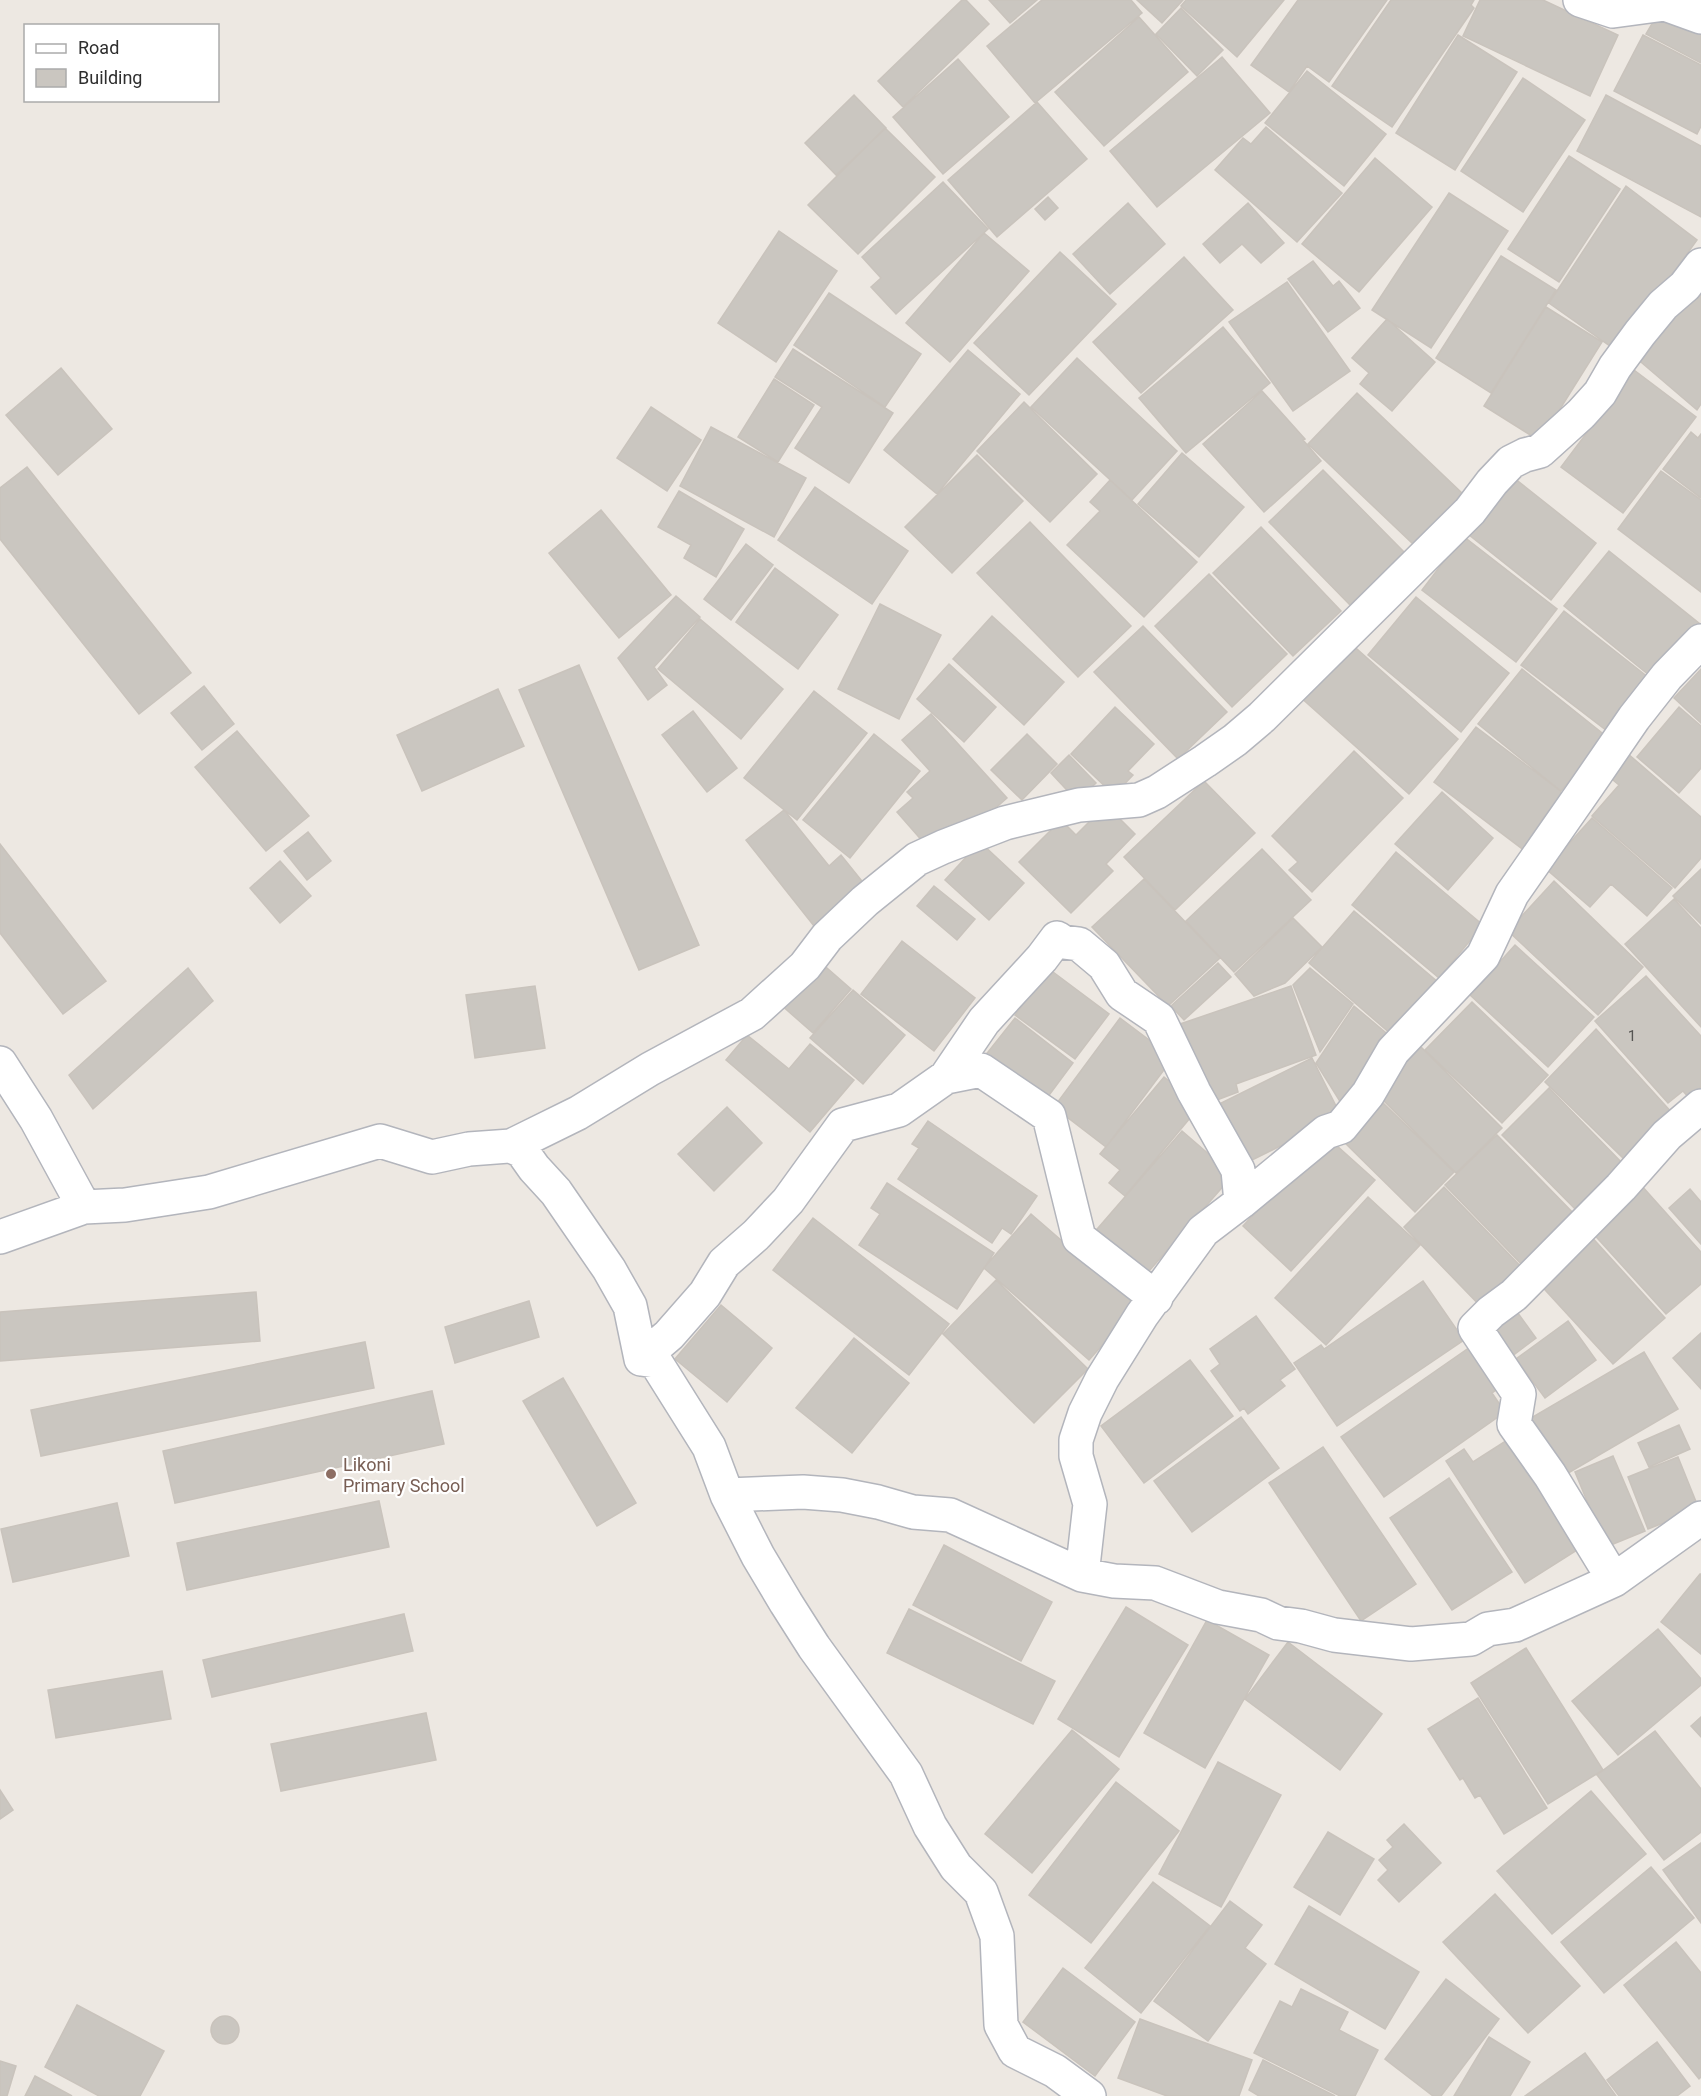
<svg xmlns="http://www.w3.org/2000/svg" width="1701" height="2096" font-family="Roboto,sans-serif">
<style>
.building{fill:#cac6c0;stroke:#c9c3bc;stroke-width:1.5}
.lines{fill:none;stroke-linecap:round;stroke-linejoin:round}
.minor-casing{stroke:#b3b5bc;stroke-width:36}
.minor{stroke:#fff;stroke-width:33}
.education-dot{fill:#8d6e63;stroke:#fff;stroke-width:2}
.labels{text-anchor:middle;dominant-baseline:central;stroke-width:4.5;stroke-linejoin:round;paint-order:stroke}
.number-label{font-size:15px;fill:#555452}
.education-label{font-size:18px;fill:#785e54;stroke:#fff;text-anchor:start}
</style>
<rect width="100%" height="100%" fill="#ede8e2"/>
<path class="building" d="M962,0H966L989,24L903,107L878,81Z
M989,0H1037L1010,23Z
M1042,0H1131L1142,13L1035,103L987,46Z
M1137,0H1183L1162,23Z
M1186,0H1284L1237,57L1181,6Z
M1298,0H1387L1329,82L1307,66L1289,92L1251,65Z
M1391,0H1474L1471,5L1474,8L1392,127L1332,86Z
M1480,0H1543L1618,35L1590,96L1463,36Z
M1181,8L1223,50L1197,76L1156,34Z
M1657,15L1701,26V63L1646,34Z
M1139,17L1188,72L1104,146L1055,92Z
M1458,35L1517,72L1455,170L1396,133Z
M1643,35L1701,65V126L1697,134L1614,91Z
M1222,57L1270,113L1157,207L1110,151Z
M958,59L1009,117L943,174L893,117Z
M1307,71L1386,134L1344,186L1265,123Z
M1523,78L1585,120L1523,212L1461,171Z
M854,95L886,128L836,175L805,143Z
M1606,95L1701,146V217L1577,151Z
M1037,102L1087,159L997,237L948,180Z
M1266,127L1342,193L1297,242L1215,170L1243,138L1251,144Z
M885,128L935,177L858,254L808,205Z
M1569,156L1620,189L1559,282L1508,249Z
M1375,158L1432,207L1359,292L1302,244Z
M943,182L988,229L896,314L871,287L881,278L862,257Z
M1626,186L1697,240L1617,351L1549,303Z
M1449,193L1508,231L1431,348L1372,310Z
M1048,197L1058,208L1045,220L1035,209Z
M1128,203L1165,244L1110,294L1073,254Z
M1248,203L1284,243L1261,263L1242,244L1220,263L1203,244Z
M779,231L837,271L776,362L718,323Z
M984,233L1029,271L950,362L906,323Z
M1060,252L1116,304L1029,395L974,343Z
M1501,256L1556,290L1491,393L1436,358Z
M1184,257L1233,310L1141,393L1093,342Z
M1313,261L1333,286L1339,281L1360,308L1328,332L1288,279Z
M1701,279V404L1697,410L1635,357Z
M1287,282L1350,371L1293,411L1229,322Z
M829,293L921,354L885,407L794,345Z
M1546,307L1602,342L1540,441L1484,406Z
M1387,319L1435,362L1392,411L1360,384L1369,373L1352,358Z
M1223,327L1270,383L1186,453L1139,398Z
M793,349L893,413L849,483L795,448L822,407L775,377Z
M968,350L1020,394L937,494L884,450Z
M1077,358L1177,451L1132,500L1031,407Z
M61,368L112,429L58,475L6,415Z
M1634,370L1696,417L1623,513L1561,467Z
M774,379L814,405L778,462L738,437Z
M1262,391L1305,439L1303,440L1321,461L1264,512L1203,444Z
M1357,393L1463,494L1414,545L1308,444Z
M1024,402L1097,474L1050,522L977,451Z
M651,407L701,440L667,491L617,458Z
M711,427L806,478L774,537L680,486Z
M1691,432L1698,438L1701,434V498L1663,469Z
M1182,453L1244,507L1199,557L1138,504Z
M977,455L1023,501L952,573L905,527Z
M27,467L191,673L139,714L0,539V488Z
M1323,470L1405,553L1350,605L1269,522Z
M1661,471L1701,500V592L1618,529Z
M1509,474L1596,543L1551,600L1464,531Z
M1110,480L1197,562L1144,617L1067,545L1100,511L1090,502Z
M815,487L908,551L872,604L778,540Z
M679,491L744,529L716,577L684,558L691,545L658,527Z
M601,510L671,595L619,638L549,553Z
M1030,522L1131,626L1078,677L977,573Z
M1261,527L1341,611L1293,656L1213,573Z
M1463,536L1557,609L1516,662L1422,590Z
M746,544L773,565L731,620L704,599Z
M1609,551L1700,624L1655,680L1564,606Z
M775,568L838,615L798,669L736,622Z
M1209,574L1287,654L1232,707L1155,626Z
M676,596L700,617L654,667L667,685L648,700L618,658Z
M1416,597L1509,673L1461,732L1368,655Z
M880,604L941,635L899,719L838,689Z
M1564,611L1653,681L1611,734L1521,665Z
M992,616L1064,682L1024,725L953,659Z
M700,619L783,689L741,739L658,669Z
M1143,626L1227,712L1178,759L1094,672Z
M1348,641L1458,739L1409,794L1299,696Z
M949,664L996,707L964,742L917,699Z
M579,665L699,945L639,970L519,690Z
M1522,669L1606,736L1561,791L1478,724Z
M1701,669V723L1674,698Z
M204,686L234,724L202,750L171,713Z
M498,689L524,746L422,791L397,735Z
M814,691L867,733L797,820L744,778Z
M1115,707L1154,744L1128,771L1133,775L1114,795L1071,754Z
M1679,707L1701,726V768L1679,793L1637,757Z
M693,711L737,768L707,792L662,735Z
M931,714L1007,798L975,826L968,818L931,851L897,812L913,798L907,792L930,771L902,740Z
M1476,727L1563,793L1541,821L1549,828L1529,854L1434,782Z
M237,731L309,816L266,851L195,767Z
M874,734L920,771L850,858L803,820Z
M1027,734L1057,764L1022,800L991,770Z
M1354,751L1403,798L1312,892L1289,870L1298,862L1272,836Z
M1627,753L1701,817V858L1675,888L1592,816L1619,785L1608,776Z
M1069,755L1096,783L1077,801L1051,773Z
M1204,781L1255,833L1175,910L1124,857Z
M1442,792L1493,838L1448,890L1395,844Z
M1106,805L1135,834L1106,864L1113,871L1071,913L1019,862L1061,820L1076,835Z
M784,810L829,866L841,855L865,885L814,926L746,840Z
M1592,818L1672,888L1647,916L1611,884L1590,907L1546,869Z
M308,832L331,861L307,880L284,851Z
M980,842L1024,883L989,920L945,880Z
M0,844L106,981L63,1014L0,933Z
M1262,849L1311,900L1234,972L1186,921Z
M1396,852L1483,925L1439,978L1352,905Z
M280,861L311,896L280,923L250,888Z
M1701,869V924L1673,896Z
M1144,879L1220,958L1168,1006L1092,927Z
M1554,881L1643,967L1598,1015L1508,931Z
M934,886L975,919L957,940L917,906Z
M1674,899L1701,928V1027L1625,944Z
M1354,911L1438,982L1392,1035L1309,963Z
M1293,918L1322,947L1285,983L1254,996L1235,974Z
M902,941L975,998L934,1051L861,994Z
M1515,945L1594,1017L1548,1067L1470,995Z
M819,961L851,989L813,1033L780,1004Z
M1218,963L1231,977L1184,1020L1171,1006Z
M188,968L213,1001L93,1109L69,1075Z
M1310,968L1353,1004L1320,1052L1293,985Z
M1049,969L1109,1014L1075,1059L1015,1015Z
M1646,976L1701,1036V1087L1689,1098L1683,1091L1668,1103L1595,1021Z
M535,986L545,1048L475,1058L466,995Z
M1291,986L1316,1055L1236,1084L1238,1092L1209,1103L1180,1024Z
M853,990L905,1035L863,1084L810,1038Z
M1472,1002L1548,1075L1502,1123L1425,1050Z
M1354,1006L1392,1038L1346,1111L1316,1063Z
M1015,1018L1073,1063L1044,1102L984,1057Z
M1120,1018L1173,1058L1106,1147L1054,1107Z
M1596,1029L1674,1115L1627,1162L1545,1082Z
M747,1035L789,1069L810,1044L854,1080L810,1132L726,1060Z
M1414,1040L1502,1128L1456,1173L1372,1089Z
M1312,1058L1341,1116L1242,1165L1213,1107Z
M1164,1077L1200,1106L1125,1196L1109,1183L1120,1170L1100,1154Z
M1549,1088L1628,1169L1581,1215L1502,1135Z
M1378,1098L1454,1172L1415,1212L1339,1137Z
M727,1107L762,1143L714,1191L678,1154Z
M928,1121L1037,1196L1011,1234L1002,1228L992,1243L898,1179L919,1148L912,1144Z
M1182,1131L1233,1175L1142,1279L1092,1235Z
M1497,1135L1581,1221L1528,1271L1445,1185Z
M1326,1136L1375,1180L1291,1271L1243,1226Z
M887,1183L994,1253L957,1309L859,1245L880,1214L871,1208Z
M1641,1185L1701,1252V1284L1666,1314L1590,1230Z
M1444,1187L1528,1274L1487,1313L1404,1227Z
M1690,1189L1701,1202V1244L1669,1208Z
M1368,1197L1420,1245L1326,1345L1275,1298Z
M1031,1214L1137,1306L1089,1360L984,1268Z
M813,1218L949,1324L909,1375L773,1270Z
M1588,1233L1665,1318L1613,1364L1536,1280Z
M996,1280L1088,1369L1034,1423L943,1334Z
M1423,1281L1464,1340L1337,1426L1294,1363L1321,1345L1324,1349Z
M256,1292L260,1341L0,1361V1312Z
M529,1301L539,1337L455,1363L445,1327Z
M721,1305L772,1348L727,1402L675,1359Z
M1512,1305L1536,1338L1511,1357L1486,1324Z
M1256,1316L1295,1369L1280,1380L1285,1386L1248,1414L1244,1408L1240,1411L1211,1371L1220,1364L1210,1349Z
M1568,1321L1596,1360L1545,1398L1516,1359Z
M1701,1333V1389L1673,1358Z
M854,1338L909,1383L852,1453L796,1408Z
M365,1342L374,1388L41,1456L31,1410Z
M1473,1345L1502,1386L1492,1393L1505,1412L1384,1497L1341,1437Z
M1644,1352L1678,1409L1558,1479L1524,1422Z
M1190,1360L1233,1416L1144,1483L1101,1426Z
M563,1378L636,1503L597,1526L523,1401Z
M432,1391L444,1444L175,1503L163,1451Z
M1241,1417L1279,1468L1192,1532L1154,1481Z
M1679,1425L1690,1449L1649,1467L1638,1443Z
M1515,1435L1585,1545L1525,1583L1446,1461L1464,1449L1473,1462Z
M1323,1447L1416,1584L1361,1621L1269,1483Z
M1613,1456L1645,1531L1606,1547L1575,1472Z
M1678,1457L1699,1509L1648,1529L1628,1477Z
M1449,1478L1512,1572L1452,1610L1390,1518Z
M379,1501L389,1547L187,1590L177,1543Z
M117,1503L129,1556L13,1582L1,1529Z
M944,1545L1052,1602L1021,1661L913,1605Z
M1700,1574H1701V1654L1661,1622Z
M1126,1607L1188,1645L1119,1757L1058,1719Z
M909,1609L1055,1681L1033,1724L887,1653Z
M404,1614L413,1651L212,1697L203,1660Z
M1207,1620L1269,1655L1205,1768L1144,1733Z
M1658,1629L1701,1679V1685L1618,1755L1572,1701Z
M1288,1642L1382,1714L1340,1770L1245,1699Z
M1526,1648L1603,1770L1548,1804L1471,1683Z
M162,1671L171,1719L56,1738L48,1690Z
M1478,1698L1547,1808L1504,1834L1480,1795L1475,1798L1463,1778L1460,1780L1428,1729Z
M426,1713L436,1760L281,1791L271,1744Z
M1701,1717V1737L1691,1726Z
M1072,1730L1119,1769L1032,1873L985,1834Z
M1655,1731L1701,1789V1832L1664,1860L1597,1775Z
M1218,1762L1281,1795L1221,1907L1159,1874Z
M1116,1782L1179,1831L1091,1943L1029,1895Z
M0,1790L13,1810L0,1819Z
M1591,1791L1646,1854L1552,1934L1497,1871Z
M1404,1824L1441,1863L1399,1902L1378,1880L1388,1870L1379,1860L1393,1847L1387,1840Z
M1328,1832L1374,1859L1340,1915L1294,1887Z
M1701,1843V1923L1663,1870Z
M1651,1867L1694,1918L1604,1993L1561,1942Z
M1153,1882L1210,1926L1141,2013L1085,1968Z
M1495,1894L1580,1986L1528,2033L1443,1942Z
M1230,1901L1262,1925L1245,1948L1266,1964L1208,2041L1154,2001Z
M1309,1906L1419,1972L1385,2029L1275,1964Z
M1676,1942L1701,1973V2077L1699,2079L1624,1985Z
M1063,1968L1135,2022L1095,2076L1023,2022Z
M1446,1979L1499,2019L1441,2096H1433L1385,2059Z
M1301,1989L1348,2012L1339,2030L1378,2050L1355,2096H1340L1254,2053L1280,2001L1292,2007Z
M77,2005L164,2051L140,2096H99L45,2067Z
M211 2030a14 14 0 1 1 28 0a14 14 0 1 1-28 0Z
M1140,2019L1252,2060L1239,2096H1167L1118,2078Z
M1489,2037L1530,2062L1510,2096H1454Z
M1657,2042L1690,2086L1677,2096H1619L1607,2080Z
M1585,2053L1616,2096H1525Z
M1263,2060L1335,2096H1259L1249,2090Z
M0,2061L16,2066L7,2096H0Z
M35,2076L72,2096H25Z"/>
<g class="lines">
<defs>
<path id="minor" d="M1580,0L1613,11L1665,4L1701,17
M0,1063L36,1119L84,1207
M946,1077L981,1070L1049,1116L1079,1238L1156,1298
M511,1146L522,1151L534,1168L556,1192L609,1269L630,1306L641,1359L655,1361L709,1447L727,1495L758,1556L786,1603L814,1647L906,1774L930,1826L956,1867L981,1892L997,1936L1001,2025L1015,2051L1055,2071L1089,2096
M0,1237L84,1207L125,1205L209,1192L380,1141L432,1157L469,1149L511,1146L578,1113L650,1069L752,1014L805,966L827,937L865,901L917,859L943,847L1005,823L1079,805L1139,800L1157,792L1205,761L1235,740L1262,717L1470,511L1492,482L1511,462L1525,455L1540,451L1581,414L1600,393L1615,367L1640,333L1663,305L1685,286L1701,265
M641,1359L669,1335L705,1294L724,1263L756,1235L788,1201L843,1125L899,1110L946,1077L984,1021L1042,958L1057,938L1063,942L1079,944L1104,965L1122,994L1159,1019L1194,1092L1238,1170L1241,1202
M727,1495L803,1492L842,1495L878,1502L913,1512L950,1515L1082,1575L1114,1581L1155,1583L1218,1607L1261,1615L1278,1623L1301,1626L1334,1635L1411,1644L1471,1639L1488,1629L1515,1625L1614,1580L1701,1518
M1082,1575L1090,1504L1076,1456V1440L1085,1413L1102,1379L1142,1315L1203,1231L1241,1202L1326,1132L1341,1127L1368,1094L1393,1051L1483,956L1512,894L1588,785L1634,718L1667,676L1701,641
M1614,1580L1550,1475L1514,1424L1519,1394L1475,1328L1491,1312L1514,1295L1621,1187L1667,1135L1701,1106"/>
</defs>
<use href="#minor" class="minor-casing"/>
<use href="#minor" class="minor"/>
</g>
<circle class="education-dot" cx="331" cy="1474" r="6"/>
<g class="labels">
<g class="number-label">
<text x="1632" y="1036">1</text>
</g>
<g class="education-label">
<text x="343" y="1464">Likoni<tspan x="343" dy="21">Primary School</tspan></text>
</g>
</g>
<rect x="24" y="24" width="195" height="78" fill="#ffffff" stroke="#ababab" stroke-width="1.5"/>
<rect x="36" y="44" width="30" height="9" fill="#ffffff" stroke="#ababab" stroke-width="1.5"/>
<text x="78" y="54" font-size="18" fill="#2e2e2e">Road</text>
<rect x="36" y="69" width="30" height="18" fill="#cac6c0" stroke="#ababab" stroke-width="1.5"/>
<text x="78" y="84" font-size="18" fill="#2e2e2e">Building</text>
</svg>
